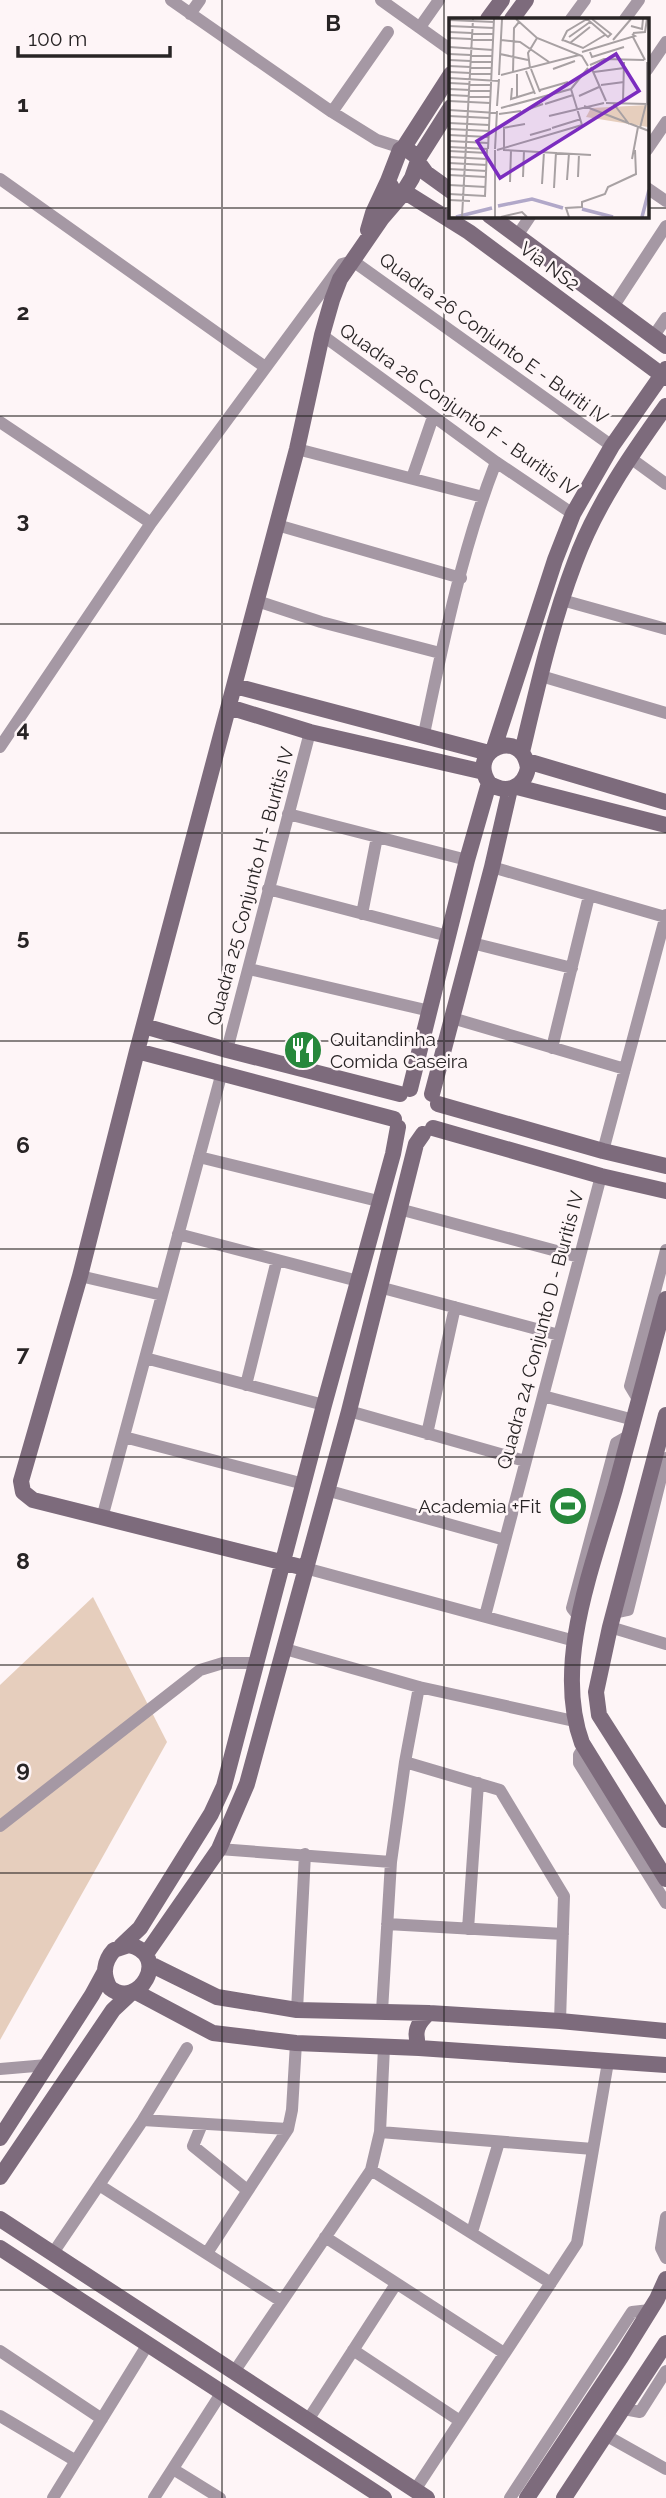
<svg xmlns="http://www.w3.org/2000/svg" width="666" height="2498" font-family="Raleway,sans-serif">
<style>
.green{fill:#e6cebd}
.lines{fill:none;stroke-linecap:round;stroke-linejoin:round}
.street{stroke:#a598a4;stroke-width:12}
.secondary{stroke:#7d6b7c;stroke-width:16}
.grid{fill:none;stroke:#282425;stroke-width:2;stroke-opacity:0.55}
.labels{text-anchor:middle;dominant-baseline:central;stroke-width:5;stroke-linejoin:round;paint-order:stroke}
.street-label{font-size:19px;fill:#282425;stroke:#fef5f7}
.poi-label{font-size:19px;fill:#282425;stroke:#fef5f7;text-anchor:start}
.inset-river{fill:none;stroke:#b1a8c9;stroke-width:3.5}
.inset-road{fill:none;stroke:#a8a1a3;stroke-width:2}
.view{fill:#7b2cbf;fill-opacity:0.15;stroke:#7b2cbf;stroke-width:3.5}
.inset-edge{fill:none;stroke:#282425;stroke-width:3.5}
.grid-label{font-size:23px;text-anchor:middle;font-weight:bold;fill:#282425;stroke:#fef5f7;stroke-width:5;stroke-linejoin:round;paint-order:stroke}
</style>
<rect width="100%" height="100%" fill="#fef5f7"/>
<path class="green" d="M93,1597L167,1742L0,2040V1685Z"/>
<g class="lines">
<path class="street" d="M171,0L332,112L377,140L402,148
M381,0L451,50
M190,14L200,0
M571,19L585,0
M625,19L639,0
M420,27L439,0
M647,70L666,42
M332,112L388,32
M647,150L666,122
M0,179L265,367
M647,188L666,201
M517,236L531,215
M613,307L666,226
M322,335L496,462L573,514
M653,337L666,318
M0,422L151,523
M297,449L483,497
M629,457L666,484
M412,478L433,417
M277,525L461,578
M562,600L666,629
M257,601L321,622L440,653
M541,676L666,713
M424,734C443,643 462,549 496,462
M0,747L151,523L342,264L353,261L612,446
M288,814L467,860
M492,867L665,917
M268,889L448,936
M362,914L377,837
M472,943L572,968
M249,969L430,1011
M452,1018L625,1069
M552,1048L589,896
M227,1050L310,732
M603,1151L666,915
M199,1157L378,1201
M399,1209L579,1257
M178,1234L358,1281
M80,1276L162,1295
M379,1287L559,1335
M145,1358L324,1405
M246,1385L277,1260
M543,1396L634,1420
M639,1401L630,1386L666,1250
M349,1411L525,1461
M427,1434L455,1307
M124,1437L304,1484
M326,1490L505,1540
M102,1518L222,1072
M305,1568L575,1641
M614,1613L628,1610L666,1458
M485,1616L601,1176
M579,1617L572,1608L616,1443L630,1435
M610,1627L666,1644
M285,1649L419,1687L574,1721
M584,1747L579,1755V1763L666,1903
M405,1762L500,1790L564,1896L560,2021
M0,1826L200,1670L223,1663H255
M219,1849L391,1862
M387,1924L563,1934
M468,1929L478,1783
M297,2010L305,1854
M382,2011L391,1862L405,1762L419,1687
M0,2069L47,2065
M143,2120L288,2129
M202,2124L193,2146L247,2190
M380,2132L593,2149
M371,2170L551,2283
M99,2185L281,2301
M666,2217L661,2248L666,2258
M472,2232L499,2142
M325,2237L504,2353
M53,2253L143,2120L187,2048
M207,2253L288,2129L292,2110L296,2043
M353,2350L460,2421
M0,2351L102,2419
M234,2372L371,2170L380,2132L384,2047
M624,2409L640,2412L666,2371
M0,2416L76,2461
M308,2420L396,2284
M607,2436L666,2469
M173,2469L220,2498
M415,2490L577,2243L608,2062
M53,2498L148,2344
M154,2498L222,2392
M510,2498L632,2312L650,2310"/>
<path class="secondary" d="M488,19L502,0
M512,19L526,0
M404,147L416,156L418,161L412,178L401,196L395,193L388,181L400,150Z
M404,147L451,74
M418,159L451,107
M418,162L426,173L451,191
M405,192L469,232L666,378
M489,215L666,346
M368,230L373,213L388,181
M235,686L489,753
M229,707L310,732L484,772
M494,748L555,560L573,514L612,446L666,369
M522,752C537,689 552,622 575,562C596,505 631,455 666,406
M527,761L666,802
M517,787L666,825
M144,1026L227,1050L400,1094
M137,1051L394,1119
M410,1089L467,860L489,783C466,750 522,726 528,768C524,788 506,795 489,783
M432,1094L492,867L510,789
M438,1104L603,1151L666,1166
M433,1128L601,1176L666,1191
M666,1299C649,1363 632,1426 615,1489C593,1566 553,1664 582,1743L666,1879
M666,1415L610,1627L596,1692L599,1715L666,1820
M305,1568L33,1500L23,1492L21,1481L80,1276L137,1051L297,449L322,335L332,300L340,279L382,218L401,196
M129,1945C172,1955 138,2011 110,1988C102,1975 104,1961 114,1950Z
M121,1946L140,1928L211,1814L224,1786L324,1405L393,1154L398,1127
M146,1954L219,1849L247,1784L349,1411L416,1144L423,1134
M150,1964L217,1997L297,2010L429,2013L560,2021L666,2031
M134,1991L213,2033L296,2043L419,2048L666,2065
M419,2048C414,2033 416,2024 429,2013
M0,2138L92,1995L104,1973
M0,2177L113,2010L129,1995
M0,2219L427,2498
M0,2248L384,2498
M527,2498L621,2357L657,2299L666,2279
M564,2498L666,2343"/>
</g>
<path class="grid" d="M222,0V2498M444,0V2498M0,208H451M647,208H666M0,416H666M0,624H666M0,833H666M0,1041H666M0,1249H666M0,1457H666M0,1665H666M0,1873H666M0,2082H666M0,2290H666"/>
<defs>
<symbol id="restaurant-disc" viewBox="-11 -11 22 22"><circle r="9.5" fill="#26883b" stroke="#fef5f7"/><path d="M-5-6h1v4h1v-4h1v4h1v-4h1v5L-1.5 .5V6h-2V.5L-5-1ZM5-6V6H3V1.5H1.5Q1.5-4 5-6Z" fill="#fff"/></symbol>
<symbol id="stadium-disc" viewBox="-11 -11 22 22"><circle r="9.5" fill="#26883b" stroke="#fef5f7"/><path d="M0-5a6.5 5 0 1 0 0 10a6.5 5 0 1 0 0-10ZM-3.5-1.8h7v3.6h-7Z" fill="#fff"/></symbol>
</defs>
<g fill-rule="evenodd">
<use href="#restaurant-disc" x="281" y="1028" width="44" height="44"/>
<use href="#stadium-disc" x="546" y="1484" width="44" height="44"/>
</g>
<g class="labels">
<g class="street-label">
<text transform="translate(550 266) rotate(36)">Via NS2</text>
<text transform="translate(494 338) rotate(36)">Quadra 26 Conjunto E - Buriti IV</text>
<text transform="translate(459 409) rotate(35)">Quadra 26 Conjunto F - Buritis IV</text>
<text transform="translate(250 886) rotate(-75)">Quadra 25 Conjunto H - Buritis IV</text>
<text transform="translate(540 1330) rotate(-75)">Quadra 24 Conjunto D - Buritis IV</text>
</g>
<g class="poi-label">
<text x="330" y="1039">Quitandinha<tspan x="330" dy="22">Comida Caseira</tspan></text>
<text x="541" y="1506" text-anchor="end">Academia +Fit</text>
</g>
</g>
<g transform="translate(449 18)">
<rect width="200" height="200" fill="#fef5f7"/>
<path d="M199,87V109L137,99L142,90Z" fill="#e6cebd"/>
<path class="inset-river" d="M49,188L83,181L114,190M133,191L164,199M7,199L43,190M193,199L200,172"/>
<path class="inset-road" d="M67,1L88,20L133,38L139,48M138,1L159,19L162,16L143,1M0,2L45,4M0,8L45,10M182,8L193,11L194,1M0,14L45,16M184,15L196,14L198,1M120,19L141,4M184,19L196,42M0,20L44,22M52,22L71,24L100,44M114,22L134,30L156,17M164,22L182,1M113,23L118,13L138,1M121,25L141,9M0,29L44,32M133,34L186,18L183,16M141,34L143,39L175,29M0,36L43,38M51,36L79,42M0,42L43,44M141,47L155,41L195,42M0,48L43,50M142,49L157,83M81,50L79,35L88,20M82,51L91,74M104,51L126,43M77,53L86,76M0,54L43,56M145,54L175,50M64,55L65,10L70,4M50,57L53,1M52,57L130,37M0,60L50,63M0,65L42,67M152,67L175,64M63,70L62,81L85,74M0,71L42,73M91,72L119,64M0,77L41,79M130,78L150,69M68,79V56M0,83L41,85M174,84L175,44M157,85L198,86V44M164,85L180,106M96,86L124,77M48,88L50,61M135,88L200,113M52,90L122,71L139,50M0,92L48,95M74,93L94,86M50,96L72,93M0,98L40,100M100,98L155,85M0,105L40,107M54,110L76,106M55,110V132L142,137M103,110L132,101M191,110L197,86M0,111L40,113M0,117L39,119M81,117L102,111M0,123L39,125M0,129L39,131M39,131L45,1M46,131L48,93M46,132V199M48,132L133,107L122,71M0,133L38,135M0,139L38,141M183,141L189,109M0,145L38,147M0,151L38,153M0,157L37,159M74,159L75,133M129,159L130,136M118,162L120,135M61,164L62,132M93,166L95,134M0,167L37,169M105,170L107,134M0,176L36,178L38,132M0,182L21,183M13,199L24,1M52,199L73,194L78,199M120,199L117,190L133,189V184L156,176L159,169L187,156L186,132"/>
<path class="view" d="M167,36L190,73L51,160L28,123Z"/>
<rect width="200" height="200" class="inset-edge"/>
</g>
<g class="grid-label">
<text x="333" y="31">B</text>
<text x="23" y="112">1</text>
<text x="23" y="320">2</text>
<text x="23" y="528">3</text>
<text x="23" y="737">4</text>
<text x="23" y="945">5</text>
<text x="23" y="1153">6</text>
<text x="23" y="1361">7</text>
<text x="23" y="1569">8</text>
<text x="23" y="1777">9</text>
</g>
<path d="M18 46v10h152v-10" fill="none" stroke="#282425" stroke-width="3.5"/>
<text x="28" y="46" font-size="21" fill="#282425" stroke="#fef5f7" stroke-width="5" paint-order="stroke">100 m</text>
</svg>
